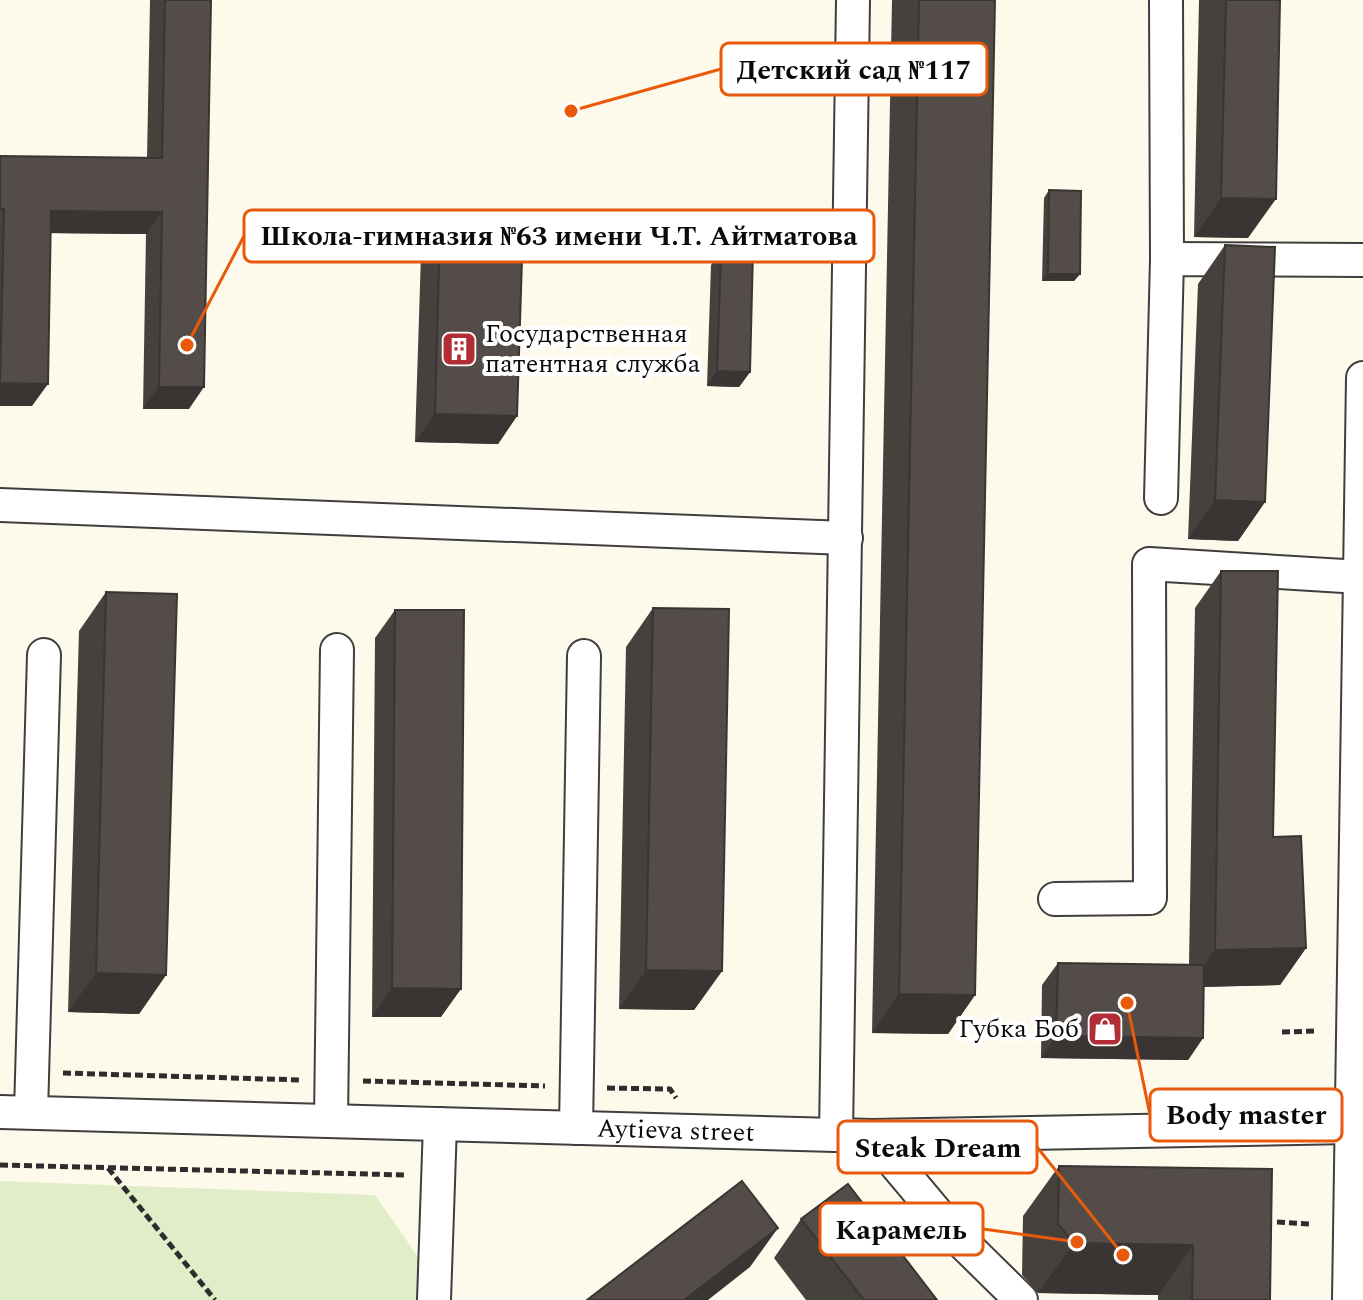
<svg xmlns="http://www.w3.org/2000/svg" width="1363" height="1300" font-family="Spectral,serif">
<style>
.pitch{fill:#e1edc8}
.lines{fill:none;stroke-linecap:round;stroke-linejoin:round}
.minor-casing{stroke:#3e3e3e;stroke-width:36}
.path{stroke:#2d2d2d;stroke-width:5;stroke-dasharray:8 4;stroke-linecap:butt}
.minor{stroke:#fff;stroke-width:32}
.wall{fill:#47413e}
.shaded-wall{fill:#3a3532}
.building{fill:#534c48;stroke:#3a3532;stroke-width:2}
.labels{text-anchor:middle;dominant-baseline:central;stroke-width:8;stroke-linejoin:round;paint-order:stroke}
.poi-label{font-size:26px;fill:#0b0b0b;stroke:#fff;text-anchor:start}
.street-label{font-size:26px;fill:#0b0b0b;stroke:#fff}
.leader{fill:none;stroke:#e8590c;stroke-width:3}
.callout-dot{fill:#e8590c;stroke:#fff;stroke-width:3}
.callout{fill:#fff;stroke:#e8590c;stroke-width:3}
.callout-label{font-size:28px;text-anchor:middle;font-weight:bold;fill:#0b0b0b}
</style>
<rect width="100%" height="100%" fill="#fefaeb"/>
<path class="pitch" d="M0,1181L375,1195L448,1300H0Z"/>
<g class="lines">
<defs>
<g id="minor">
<path d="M1166,0L1167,259"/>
<path d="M1161,498L1167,259L1363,260"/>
<path d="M0,505L846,538"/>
<path d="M1055,899L1150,898L1149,564L1360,577"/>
<path id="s1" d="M0,1112L872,1136L1351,1127"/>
<path d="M31,1112L44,655"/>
<path d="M331,1121L337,650"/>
<path d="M576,1128L584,656"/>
<path d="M836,1135L853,0"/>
<path d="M872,1136L955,1235L1021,1300"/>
<path d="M434,1300L440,1124"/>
<path d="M1349,1300L1363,378"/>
</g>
</defs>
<use href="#minor" class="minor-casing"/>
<path class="path" d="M1282,1032L1316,1031
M63,1073L301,1080
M363,1081L545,1086
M607,1088L670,1089L676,1098
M0,1165L407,1175
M108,1168L215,1300
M1277,1222L1310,1224"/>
<use href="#minor" class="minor"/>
</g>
<path class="wall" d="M150,0H211L189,409H143L146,234L51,233L32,406H0V156L147,158Z
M892,0H995L975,995L948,1034L872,1033Z
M1199,0H1280L1248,238L1194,237Z
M1049,190L1080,274L1074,281H1042L1044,198Z
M440,226L517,416L498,444L415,442L421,254Z
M1225,245L1265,502L1238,541L1188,539L1198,284Z
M721,250L750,372L739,387L707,386L711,265Z
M1221,571L1273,837L1306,948L1280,985L1204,987L1203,1038L1188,1060L1041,1058L1042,985L1058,963L1189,965L1195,608Z
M106,592L166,975L139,1014L68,1012L79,631Z
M653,608L722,971L694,1010L619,1009L626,647Z
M395,610L441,1017H372L375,638Z
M1059,1166L1272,1169L1270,1300H1158V1295L1038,1293L1022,1275L1023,1216Z
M801,1219L937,1300H806L774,1258Z"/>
<path class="shaded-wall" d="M1221,198L1276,199L1248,238L1194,237Z
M51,211L162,212L146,234L36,233Z
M1048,274H1080L1074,281H1042Z
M717,371L750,372L739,387L707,386Z
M0,383L48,384L32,406H0Z
M159,387H204L189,409H143Z
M435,414L517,416L498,444L415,442Z
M1215,500L1265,502L1238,541L1188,539Z
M1306,948L1280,985L1189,987L1215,950Z
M646,970L722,971L694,1010L619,1009Z
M96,973L166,975L139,1014L68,1012Z
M392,988L461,989L441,1017H372Z
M899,994L975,995L948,1034L872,1033Z
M1056,1036L1203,1038L1188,1060L1041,1058Z
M778,1228L750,1267L708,1300H684Z
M1074,1243L1193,1245L1158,1295L1038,1293Z"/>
<path class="building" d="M165,0H211L204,387H159L162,212L51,211L48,384L0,383L4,209H0V156L162,158Z
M919,0H995L975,995L899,994Z
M1226,0H1280L1276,199L1221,198Z
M1049,190L1081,191L1080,274H1048Z
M440,226L523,228L517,416L435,414Z
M1225,245L1275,247L1265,502L1215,500Z
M721,250H753L750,372L717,371Z
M1221,571H1278L1273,837L1301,836L1306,948L1215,950Z
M106,592L177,594L166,975L96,973Z
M653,608L729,609L722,971L646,970Z
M395,610H464L461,989L392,988Z
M1058,963L1204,965L1203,1038L1056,1036Z
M1059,1166L1272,1169L1270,1300H1192L1193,1245L1074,1243L1058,1224Z
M742,1181L778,1228L684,1300H587Z
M848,1184L937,1300H864L801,1219Z"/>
<defs>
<symbol id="building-square" viewBox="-11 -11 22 22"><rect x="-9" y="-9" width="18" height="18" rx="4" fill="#b22d36" stroke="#fff"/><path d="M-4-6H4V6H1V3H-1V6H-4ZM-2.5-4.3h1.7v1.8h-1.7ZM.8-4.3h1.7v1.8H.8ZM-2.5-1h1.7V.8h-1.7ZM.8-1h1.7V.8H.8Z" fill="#fff"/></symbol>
<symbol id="shop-square" viewBox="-11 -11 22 22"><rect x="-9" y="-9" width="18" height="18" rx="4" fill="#b22d36" stroke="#fff"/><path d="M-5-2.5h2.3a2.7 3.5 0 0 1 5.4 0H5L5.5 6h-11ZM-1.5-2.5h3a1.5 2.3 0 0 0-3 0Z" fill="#fff"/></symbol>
</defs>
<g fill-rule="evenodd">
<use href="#building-square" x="439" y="329" width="40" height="40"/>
<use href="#shop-square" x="1085" y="1009" width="40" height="40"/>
</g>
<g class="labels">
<g class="poi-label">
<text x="485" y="334">Государственная<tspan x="485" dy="30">патентная служба</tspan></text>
<text x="1079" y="1029" text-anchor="end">Губка Боб</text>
</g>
<g class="street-label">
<text stroke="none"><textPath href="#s1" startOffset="676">Aytieva street</textPath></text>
</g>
</g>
<path class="leader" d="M571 111L721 69M187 345L244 236M1127 1003L1150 1115M1123 1255L1037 1147M1077 1242L983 1229"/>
<g class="callout-dot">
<circle cx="571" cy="111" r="8"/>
<circle cx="187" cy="345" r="8"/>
<circle cx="1127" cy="1003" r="8"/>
<circle cx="1123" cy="1255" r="8"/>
<circle cx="1077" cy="1242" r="8"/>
</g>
<g class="callout">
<rect x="721" y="43" width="266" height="52" rx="8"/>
<rect x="244" y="210" width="630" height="52" rx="8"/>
<rect x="1150" y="1089" width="192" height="52" rx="8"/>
<rect x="838" y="1121" width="199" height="52" rx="8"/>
<rect x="820" y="1203" width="163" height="52" rx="8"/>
</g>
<g class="callout-label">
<text x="854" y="79">Детский сад №117</text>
<text x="559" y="245">Школа-гимназия №63 имени Ч.Т. Айтматова</text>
<text x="1246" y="1124">Body master</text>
<text x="938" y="1157">Steak Dream</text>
<text x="901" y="1239">Карамель</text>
</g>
</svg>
